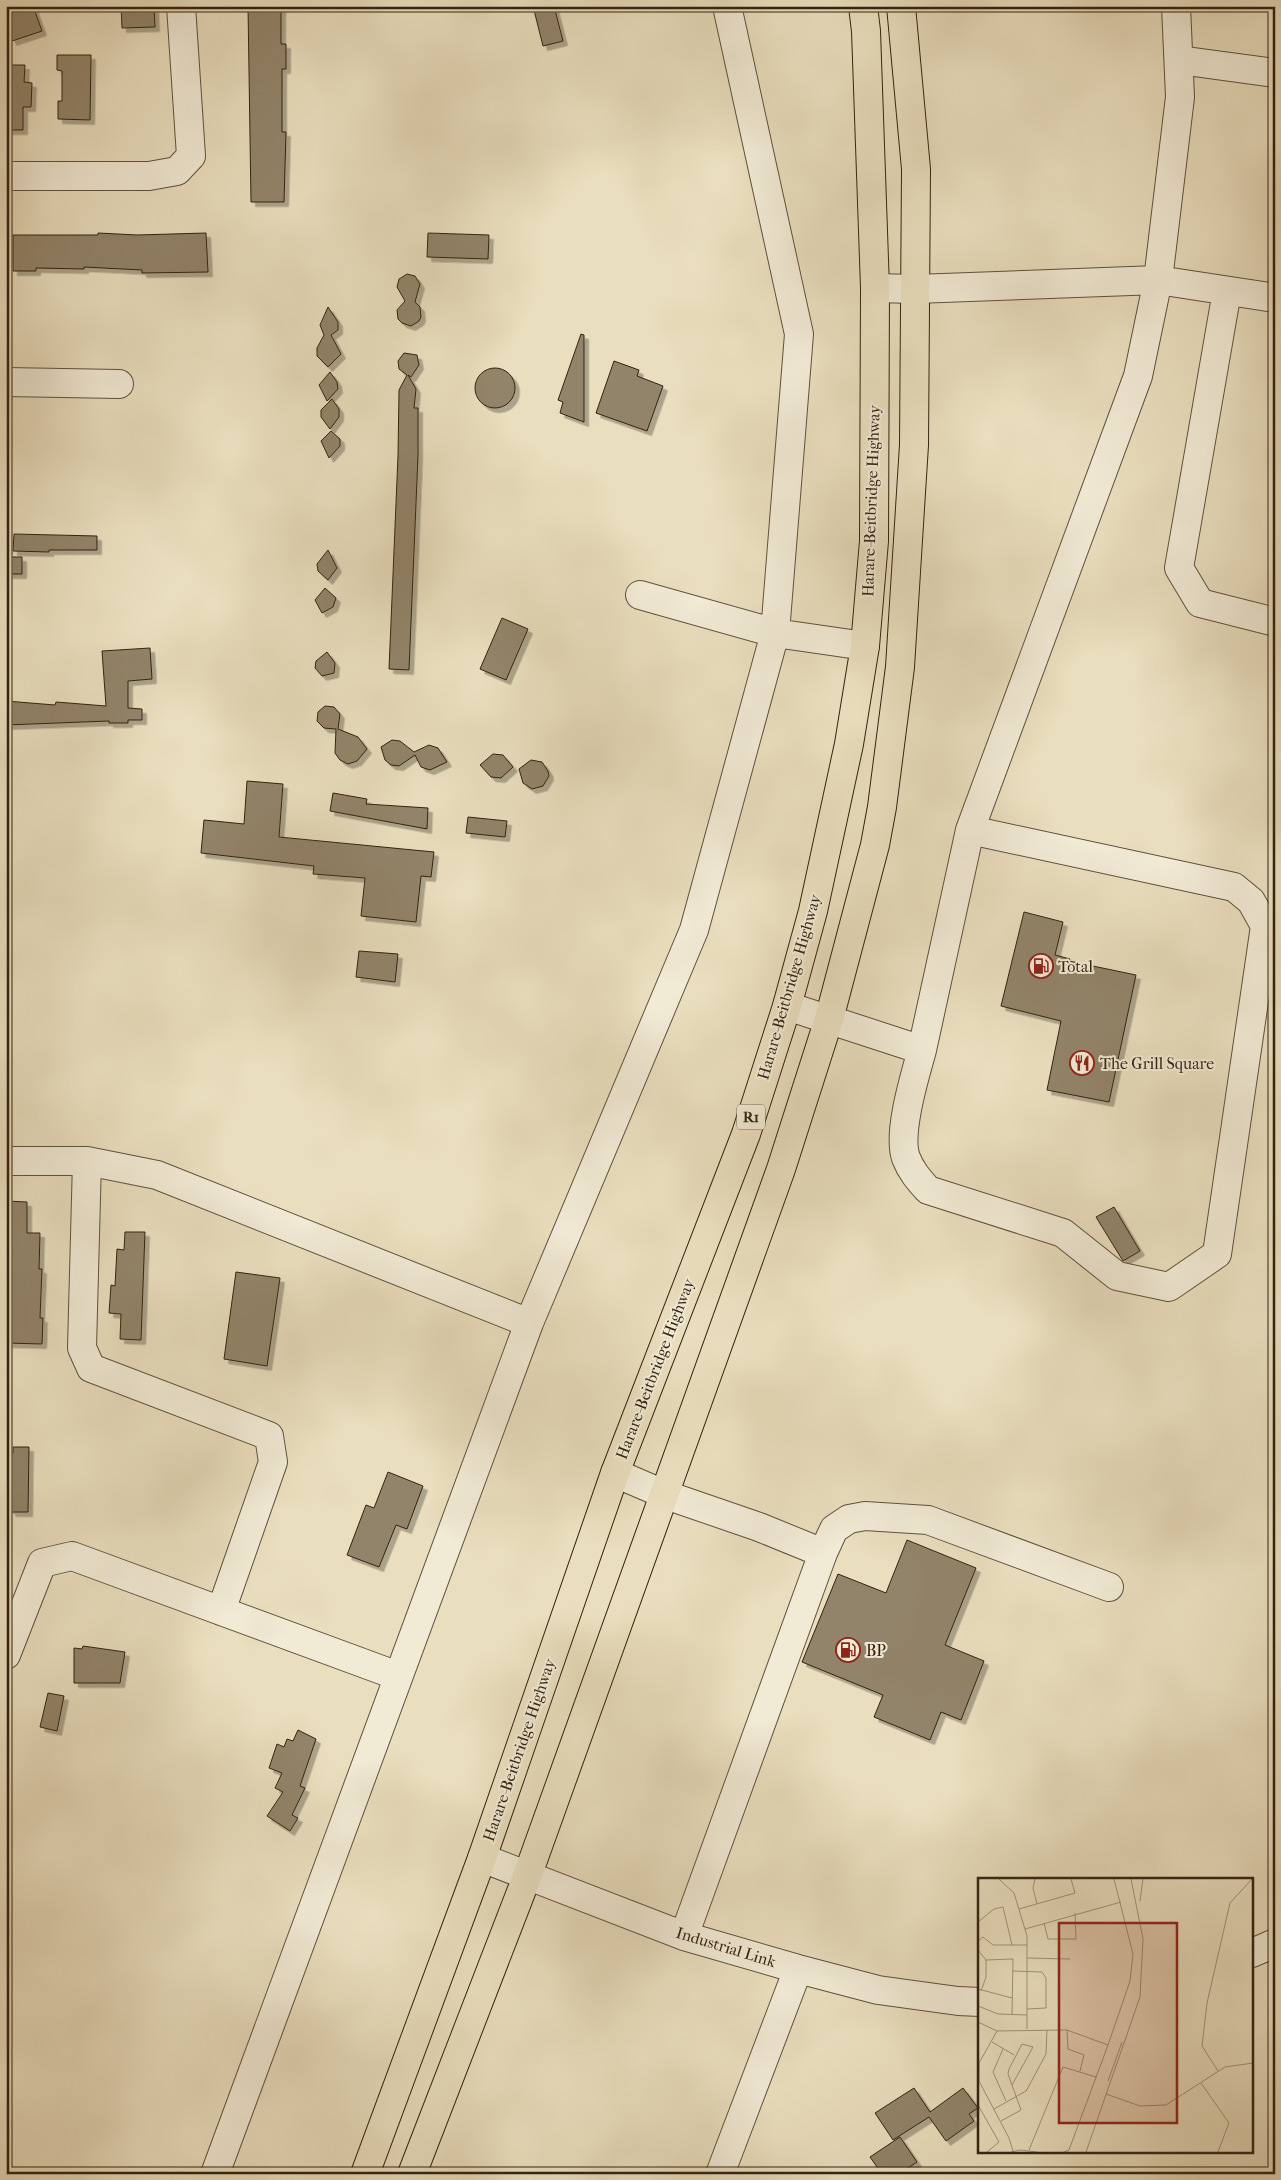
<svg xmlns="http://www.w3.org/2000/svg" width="1281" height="2180" font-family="'IM FELL French Canon',serif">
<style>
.building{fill:#92846a;stroke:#332210;filter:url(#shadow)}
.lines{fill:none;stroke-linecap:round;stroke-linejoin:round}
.minor-casing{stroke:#60513c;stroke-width:30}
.highway-casing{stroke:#332210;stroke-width:30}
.minor{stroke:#f1ead5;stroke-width:28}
.highway{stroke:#e9debe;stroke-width:28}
.labels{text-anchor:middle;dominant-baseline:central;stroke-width:4;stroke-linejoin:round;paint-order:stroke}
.shield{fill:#f1ead5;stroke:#6c5e4b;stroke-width:1}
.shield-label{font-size:15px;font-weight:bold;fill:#332210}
.street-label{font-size:16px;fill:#332210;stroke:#f1ead5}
.poi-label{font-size:16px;fill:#332210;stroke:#f1ead5;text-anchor:start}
.inset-road{fill:none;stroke:#a09378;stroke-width:1}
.view{fill:#8f2418;fill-opacity:0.15;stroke:#8f2418;stroke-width:2.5}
.inset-edge{fill:none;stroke:#332210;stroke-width:2.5}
</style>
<defs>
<filter id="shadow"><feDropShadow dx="4.5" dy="4.5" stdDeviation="0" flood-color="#0004"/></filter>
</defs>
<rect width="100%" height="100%" fill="#e9debe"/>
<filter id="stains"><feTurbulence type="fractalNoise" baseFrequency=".004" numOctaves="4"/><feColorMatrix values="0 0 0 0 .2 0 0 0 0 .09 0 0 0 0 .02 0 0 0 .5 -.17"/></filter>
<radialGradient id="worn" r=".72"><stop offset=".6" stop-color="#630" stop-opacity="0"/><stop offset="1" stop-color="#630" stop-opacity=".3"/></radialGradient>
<path class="building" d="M6,6H33L42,31L12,41L6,25Z
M121,6H154L155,27L122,28Z
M248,6H281V44H286V69H282V132H286L284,202H251Z
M533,6H554L563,41L543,46Z
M57,55H91L90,120L58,119V101H62V71L57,70Z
M6,65H25L24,82L32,83L31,107H23V130H6Z
M98,233L137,235L206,233L208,272L142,273V270L84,267V269L36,268V271H13V235H98Z
M428,233L489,235L488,259L427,257Z
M407,274L415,276L420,284L415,302L420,307L421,317L419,321L411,326L402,323L398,319L397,310L405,301L397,287L399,279Z
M328,307L338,322V330L331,335L341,354L328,367L317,356V348L324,335L320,325Z
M581,334L584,335V422L560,413L563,402L558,400Z
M404,353L417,355L419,365L411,377L408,375L416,389L414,408H418V456L409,670L389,669L398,456L399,390L407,375L399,369L398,361Z
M614,361L639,370L637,376L663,386L647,431L596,413Z
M475 388a20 20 0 1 1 40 0a20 20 0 1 1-40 0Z
M330,372L337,382L338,389L327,401L319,385Z
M332,399L339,409V417L330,429L321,417V410Z
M331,431L340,439V446L329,458L321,441Z
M14,534L97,536V550H49V552L13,551Z
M328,550L337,568L328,580L318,571L317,564Z
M6,557H22V574H6Z
M325,588L336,598L333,607L322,613L315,600Z
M502,618L528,629L506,680L480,669Z
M150,648L152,679L128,681V708L142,709V720H128V723H109V721L6,725V701L55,705L56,702L106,706L102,651Z
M327,652L335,663L334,673L322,676L315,668L316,661Z
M325,706L334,707L340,714L338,729L358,737L367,749L357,761L348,764L340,760L335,753L336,729L324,728L317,721L318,712Z
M392,740L400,741L414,752L429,745L438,748L447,762L430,770L421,767L415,755L399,766L391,765L385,760L381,747Z
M493,754L503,755L513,767L501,778L491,777L480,765Z
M531,760L542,762L548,771L549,776L543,786L532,789L523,783L519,769Z
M247,781L283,784L279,837L434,852L431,877L421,876L416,922L361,916L365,878L313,874L314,866L201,853L204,820L244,824Z
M333,793L367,799L366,804L428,808L427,829L330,811Z
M468,817L507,821L505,837L466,833Z
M1024,912L1063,922L1055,955L1070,959L1069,961L1136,975L1109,1102L1047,1090L1061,1021L1001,1006Z
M359,951L398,954L395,982L356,977Z
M6,1201L27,1202V1233H40L39,1269H42L40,1318H43L42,1344L6,1343Z
M1114,1207L1140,1251L1123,1261L1096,1217Z
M125,1232H145L141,1340L120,1339L121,1314L109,1313L111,1285L115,1286L117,1249L124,1250Z
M236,1272L280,1278L267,1366L224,1359Z
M13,1447H29L28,1512H11V1509H6V1452L13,1453Z
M388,1472L423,1486L407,1529L396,1525L379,1567L347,1555L366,1505L374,1508Z
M907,1540L976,1568L945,1645L984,1661L961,1720L941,1712L930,1740L874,1717L883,1695L802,1662L838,1574L886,1593Z
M83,1646L125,1652L120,1683H74V1648L82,1649Z
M48,1693L64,1696L57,1731L40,1727Z
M298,1730L316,1739L300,1786L305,1788L292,1815L298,1818L290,1831L267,1816L283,1792L275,1788L282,1773L269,1768L277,1744L284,1747L287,1739L293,1741Z
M914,2088L930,2112L963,2088L978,2108L969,2114L974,2121L946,2141L929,2117L893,2140L875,2113Z
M900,2137L917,2162L899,2174H882L870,2157Z"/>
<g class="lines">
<defs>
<path id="minor" d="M1179,60L1275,73
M6,176H149L177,171L191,156L181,6
M875,288L915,289L1158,280L1275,298
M1227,291L1179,568L1200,603L1275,622
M6,382L119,384
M640,595L775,633L865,646
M970,830L1234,887L1251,901L1265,926L1217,1254L1169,1287L1117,1276L1063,1233L928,1190C919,1180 911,1171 906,1158C897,1133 915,1076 922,1050L970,830L1138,376L1158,280L1180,97L1176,6
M787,1006L922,1050
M6,1161H87L157,1175L529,1323L215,2174
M87,1161L82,1348L91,1368L269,1436L273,1462L221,1611
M529,1323L694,930L775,633L799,334L727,6
M615,1473L666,1495L759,1527L823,1553L684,1936
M823,1553L834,1529L849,1519L865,1516L928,1520L1109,1587
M6,1655L42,1563L72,1556L398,1676
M482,1858L684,1936L798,1969L878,1990L958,2001L980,2002
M1252,1953L1275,1943
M720,2174L798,1969"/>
<path id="highway" d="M365,2174L482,1858L615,1473L746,1134L787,1006L813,911L849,744L865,646L874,541L875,288L866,31L863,6
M412,2174L528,1874L781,1169L829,1019L875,845L882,807L900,667L914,445L916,169L901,6"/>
</defs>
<use href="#minor" class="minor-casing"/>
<use href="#highway" class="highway-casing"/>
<use href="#minor" class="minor"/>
<use href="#highway" class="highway"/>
</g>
<defs>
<symbol id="fuel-ring" viewBox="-11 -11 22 22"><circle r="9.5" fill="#f1ead5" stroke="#8f2418" stroke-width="1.5"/><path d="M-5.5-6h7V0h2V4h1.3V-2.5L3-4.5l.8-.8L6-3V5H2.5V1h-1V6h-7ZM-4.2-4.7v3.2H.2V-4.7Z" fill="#8f2418"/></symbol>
<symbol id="restaurant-ring" viewBox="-11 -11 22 22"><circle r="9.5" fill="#f1ead5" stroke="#8f2418" stroke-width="1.5"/><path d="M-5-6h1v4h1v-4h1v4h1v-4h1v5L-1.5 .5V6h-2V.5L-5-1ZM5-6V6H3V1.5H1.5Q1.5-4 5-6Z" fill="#8f2418"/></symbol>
</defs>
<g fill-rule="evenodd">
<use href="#fuel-ring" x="1027" y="952" width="28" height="28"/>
<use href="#restaurant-ring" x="1068" y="1049" width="28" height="28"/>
<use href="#fuel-ring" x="834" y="1636" width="28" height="28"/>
</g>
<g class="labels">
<rect class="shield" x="737" y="1104.5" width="28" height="25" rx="4"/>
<g class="shield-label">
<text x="751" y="1117">R1</text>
</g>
<g class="street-label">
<text transform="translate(871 501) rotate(-88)">Harare-Beitbridge Highway</text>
<text transform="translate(789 987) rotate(-74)">Harare-Beitbridge Highway</text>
<text transform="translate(655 1369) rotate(-69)">Harare-Beitbridge Highway</text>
<text transform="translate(519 1750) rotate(-71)">Harare-Beitbridge Highway</text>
<text transform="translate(726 1947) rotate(17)">Industrial Link</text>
</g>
<g class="poi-label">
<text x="1058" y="966">Total</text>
<text x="1100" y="1063">The Grill Square</text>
<text x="866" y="1650">BP</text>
</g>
</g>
<g transform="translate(978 1878)">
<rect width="275" height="275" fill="#e9debe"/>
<path class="inset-road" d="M21,1L36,15L49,58V151M57,1L55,10L59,26M162,23L165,1M41,31L97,15L93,1M0,44L16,31L25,29L34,67M66,45L70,61H98L97,35M47,51L143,24M0,63L5,59L15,67H49M0,72L8,82V99L3,113M49,80L92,81M8,82L35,81L34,137M34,93L64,94L68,100V130L49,131M0,111L34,120M0,128L20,136L49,137M0,144L19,153L89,152L130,167L91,272L86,274M89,152L90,171L106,177L102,193M19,153L1,185V203L31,260L35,273M14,164L36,177M130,167L152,103L155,76L136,1M25,171L15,194L28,223M240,193L224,168L229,125L252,25L274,1M130,203L144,164M223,205L251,245L240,274M128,216L162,228L188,227L247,189L275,185M0,227L21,264L9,274M275,227V258M16,231L48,213L52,206L68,176L69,152M23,243L43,232L30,196L31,191L44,166L55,169L34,207M51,272L85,189L118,199M33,274L42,272L59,274M108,274L162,119L165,61L153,1"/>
<path class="view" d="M81,45H199V245H81Z"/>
<rect width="275" height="275" class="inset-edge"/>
</g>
<rect width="1281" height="2180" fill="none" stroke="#e9debe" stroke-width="25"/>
<rect x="8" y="8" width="1266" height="2165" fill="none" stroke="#332210" stroke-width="2.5"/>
<rect x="12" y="12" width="1256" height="2155" fill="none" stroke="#332210"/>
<rect width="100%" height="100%" filter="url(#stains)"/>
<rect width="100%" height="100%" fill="url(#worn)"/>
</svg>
